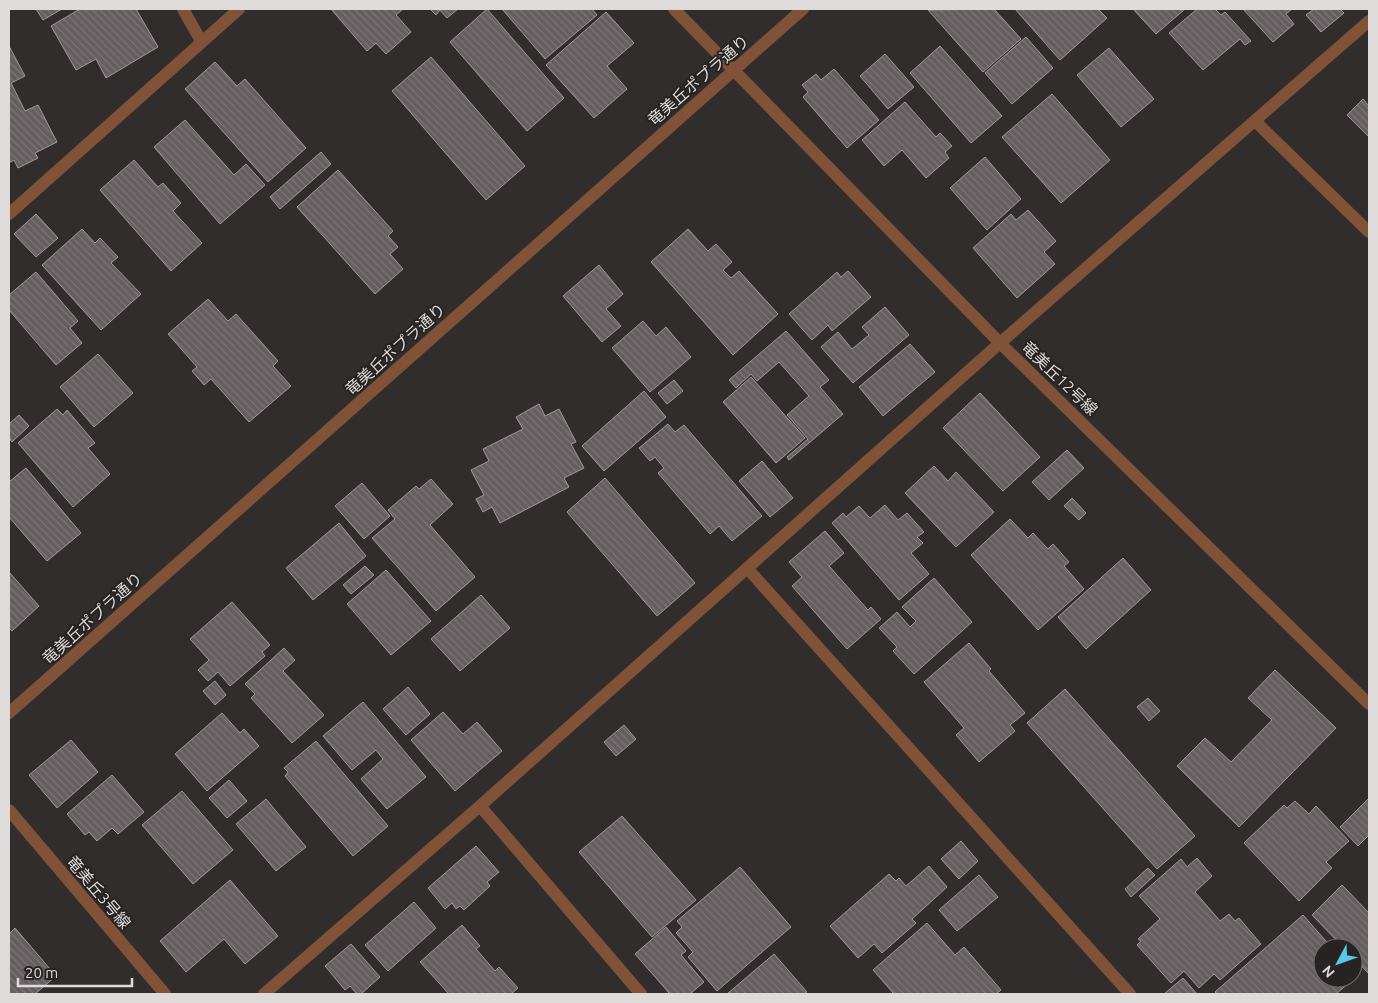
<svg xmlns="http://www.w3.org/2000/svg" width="1378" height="1003" font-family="Ubuntu,'Noto Sans JP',sans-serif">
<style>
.building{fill:url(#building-back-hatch);stroke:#9f999c}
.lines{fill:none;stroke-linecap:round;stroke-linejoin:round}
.minor{stroke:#805338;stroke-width:12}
.tertiary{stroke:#805338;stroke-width:12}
.labels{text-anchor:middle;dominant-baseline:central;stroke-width:4;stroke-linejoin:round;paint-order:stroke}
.street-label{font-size:16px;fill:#dfdbdb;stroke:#282323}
</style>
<defs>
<pattern id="building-back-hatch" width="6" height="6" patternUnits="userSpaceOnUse" patternTransform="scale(1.25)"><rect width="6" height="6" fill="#645e61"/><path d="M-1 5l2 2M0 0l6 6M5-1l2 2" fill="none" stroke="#7a7477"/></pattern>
</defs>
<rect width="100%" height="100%" fill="#322d2d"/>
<path class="building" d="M36,9H62L43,20Z
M80,9H136L158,47L106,78L96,59L76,70L51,26Z
M331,9H403L396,15L411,32L386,54L376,43L367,51Z
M430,9H458L447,18L440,10L436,15Z
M487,9L564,98L527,131L450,42Z
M502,9H592L597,15L545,59Z
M994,9L1021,39L983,72L928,10Z
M1015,9H1098L1107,18L1060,60Z
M1133,9H1185L1156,34Z
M1197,9H1215L1221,15L1225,12L1251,41L1245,45L1240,39L1203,70L1169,33Z
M1243,9H1292L1286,14L1294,24L1273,42Z
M1314,9H1340L1344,13L1321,32L1306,15Z
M606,12L634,43L607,66L627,89L594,118L546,65Z
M1026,37L1053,68L1012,104L985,73Z
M9,46L25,76L11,83L25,111L38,105L57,142L35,153L38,158L18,168L14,160L9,163Z
M940,46L1002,116L971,143L910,73Z
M1109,48L1154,99L1121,127L1077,75Z
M885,54L914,87L888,109L860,76Z
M431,57L525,166L486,200L392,91Z
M215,62L237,86L245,79L306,148L268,182L185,89Z
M834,69L879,120L847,148L803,97L808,92L802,85L816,74L821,80Z
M1052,94L1110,160L1061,203L1002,137Z
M1363,99L1369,106V137L1347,115Z
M905,102L936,137L940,133L952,146L945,152L949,158L926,178L902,150L884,166L862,140Z
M185,120L234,175L246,164L265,185L220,224L154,147Z
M321,152L331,164L280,209L270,197Z
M985,157L1021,199L987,230L950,188Z
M134,160L158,187L163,183L181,203L173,211L202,243L171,271L100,190Z
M338,170L393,231L388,236L398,247L390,254L403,269L375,294L297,207Z
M1028,210L1056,241L1044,252L1055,264L1017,298L973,248L1011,214L1016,220Z
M36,214L58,238L36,257L14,234Z
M82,229L95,243L100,238L118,257L111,263L141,294L101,330L42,265Z
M688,229L708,251L716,244L732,262L723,270L731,278L739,271L778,314L733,355L651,262Z
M599,265L623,294L606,309L621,326L602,342L563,296Z
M848,271L871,297L832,331L828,325L812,340L789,314L837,272L841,277Z
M36,272L78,321L70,328L82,343L56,365L9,310V295Z
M208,299L228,321L236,314L278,361L273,366L291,386L249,422L211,379L204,385L192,371L197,367L168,334Z
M885,307L909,335L853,383L821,347L838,332L852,349L869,335L862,327Z
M643,321L656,336L666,327L691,357L650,392L612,348Z
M786,331L829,380L820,387L843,414L789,460L787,457L808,439L787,415L809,396L779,362L757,381L751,374L736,388L729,380Z
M910,344L935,372L883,416L859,387Z
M98,354L133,393L94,427L60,387Z
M751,377L805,438L776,463L723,402Z
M674,380L683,391L667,404L658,393Z
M644,391L666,417L604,471L582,446Z
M980,393L1040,457L1003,491L943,428Z
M539,404L545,416L559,409L576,442L571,444L584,468L564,478L569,487L500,523L492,507L483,512L476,499L484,495L471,470L489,461L483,449L523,429L516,417Z
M57,409L63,415L67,410L95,443L88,448L110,474L73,507L18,443Z
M19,415L29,426L12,442L9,438V424Z
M668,424L675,432L684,425L762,516L732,541L719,526L710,534L658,473L664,468L655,457L650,461L639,448Z
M1067,450L1084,468L1049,500L1032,482Z
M762,461L793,498L770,517L739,481Z
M934,466L948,481L956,472L994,512L956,547L905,493Z
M26,468L81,533L47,561L9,517V482Z
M605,478L695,583L657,616L567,512Z
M431,479L453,504L430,525L475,577L436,611L372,538L395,519L388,510L416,486L419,489Z
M362,483L390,516L364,539L335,506Z
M1072,498L1086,513L1079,520L1064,506Z
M885,505L898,520L907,513L924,532L917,537L923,543L911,553L929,574L899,600L832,523L843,513L846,517L859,506L870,518Z
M1010,519L1028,538L1033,533L1048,549L1053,544L1069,562L1064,566L1084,589L1038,630L971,555Z
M339,523L366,556L313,600L286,568Z
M825,531L844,553L829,566L868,610L871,607L881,619L847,649L792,586L802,577L789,562Z
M1123,558L1151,590L1086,649L1058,617Z
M365,566L374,575L351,594L343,585Z
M386,570L431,621L391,655L347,604Z
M9,572L39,606L12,631L9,628Z
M934,578L972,622L914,674L893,651L897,647L879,628L897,612L910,627L916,621L902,607Z
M481,595L510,628L460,671L431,639Z
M232,602L270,645L262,652L265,656L230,686L218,672L208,681L198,670L209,660L190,639Z
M969,643L991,669L989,671L1025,713L1010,725L1015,731L979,762L956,735L964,728L924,682Z
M284,648L295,660L283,671L324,715L292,743L251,698L255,694L245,684Z
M1275,670L1336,728L1239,827L1177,766L1205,738L1231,762L1272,720L1248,698Z
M215,681L226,695L215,705L203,691Z
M408,687L430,714L406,735L383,709Z
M1065,689L1195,836L1157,869L1027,723Z
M1148,698L1160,711L1149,721L1137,707Z
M363,702L426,777L387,809L361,779L383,759L376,750L352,770L323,736Z
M443,712L463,734L477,722L502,751L455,791L411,740Z
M222,713L240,733L244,729L259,746L207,791L175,754Z
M624,725L636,739L616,756L604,742Z
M71,740L98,772L57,808L29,775Z
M316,741L388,826L353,856L285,776L288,772L284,768Z
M112,775L144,812L118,834L112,828L97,841L89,832L85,835L67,814Z
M229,780L247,801L227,818L209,798Z
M182,791L233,850L193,884L142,825Z
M1369,798V835L1358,846L1340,827Z
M266,799L306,847L276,871L236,824Z
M1295,801L1309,814L1316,806L1349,841L1326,862L1332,868L1299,901L1244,843L1284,805L1287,808Z
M622,816L696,900L652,937L579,852Z
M961,841L978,861L959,879L941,859Z
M476,846L499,872L487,882L490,886L464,910L460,906L456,909L452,903L445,909L428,888Z
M1197,858L1212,876L1195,892L1220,921L1229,914L1235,921L1239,918L1261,944L1220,980L1214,974L1199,988L1184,971L1171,983L1137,945L1141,941L1138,939L1160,919L1139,896L1181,859L1187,867Z
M929,866L947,887L912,919L916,923L882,953L874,944L858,958L830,926L889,874L896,881L899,878L906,886Z
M740,867L791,927L717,991L688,957L693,952L676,933L682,927L677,921Z
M1148,868L1155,875L1131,897L1125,889Z
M979,875L998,897L957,931L939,910Z
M230,880L278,936L245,964L224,939L186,972L160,941Z
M1342,885L1369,913V974L1353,957V948H1344L1312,915Z
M414,902L436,928L388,971L365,945Z
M1303,915L1332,948H1323V978H1353V972L1357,976L1336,994H1217L1215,992Z
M927,923L955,955L964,947L1001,990L996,994H894L873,970Z
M462,925L480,946L476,949L495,971L499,967L518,988L511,994H449L420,962Z
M666,927L686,951L681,955L704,982L690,994H670L635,954Z
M15,928L56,976L35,994H9V934Z
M351,944L380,977L361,994H357L350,986L345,990L325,966Z
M774,954L807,992L804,994H727Z
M1183,978L1197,994H1164Z"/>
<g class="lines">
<path class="minor" d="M183,9L201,41
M1255,121L1369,232
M9,214L239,9
M747,568L1130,994
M480,806L641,994
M264,994L480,806L1000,343L1369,21"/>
<path class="tertiary" d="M674,9L1000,343L1369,704
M9,713L803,9
M9,810L165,994"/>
</g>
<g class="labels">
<g class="street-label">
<text transform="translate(698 80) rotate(-41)">竜美丘ポプラ通り</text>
<text transform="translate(395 349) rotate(-42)">竜美丘ポプラ通り</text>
<text transform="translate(1060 378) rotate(44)">竜美丘12号線</text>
<text transform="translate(92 618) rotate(-42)">竜美丘ポプラ通り</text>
<text transform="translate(99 892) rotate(50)">竜美丘3号線</text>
</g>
</g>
<rect width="1378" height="1003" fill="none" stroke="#dfdbdb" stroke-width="20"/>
<g transform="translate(1338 963) rotate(229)"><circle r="24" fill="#282323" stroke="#716d6d"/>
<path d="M0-4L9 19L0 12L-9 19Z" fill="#58c9e4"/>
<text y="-8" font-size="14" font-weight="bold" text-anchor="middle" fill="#dfdbdb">N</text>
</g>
<path d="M18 978v8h114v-8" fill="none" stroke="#dfdbdb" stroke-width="2.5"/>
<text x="25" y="978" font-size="15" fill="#dfdbdb" stroke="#282323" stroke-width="4" paint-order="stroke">20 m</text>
</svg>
